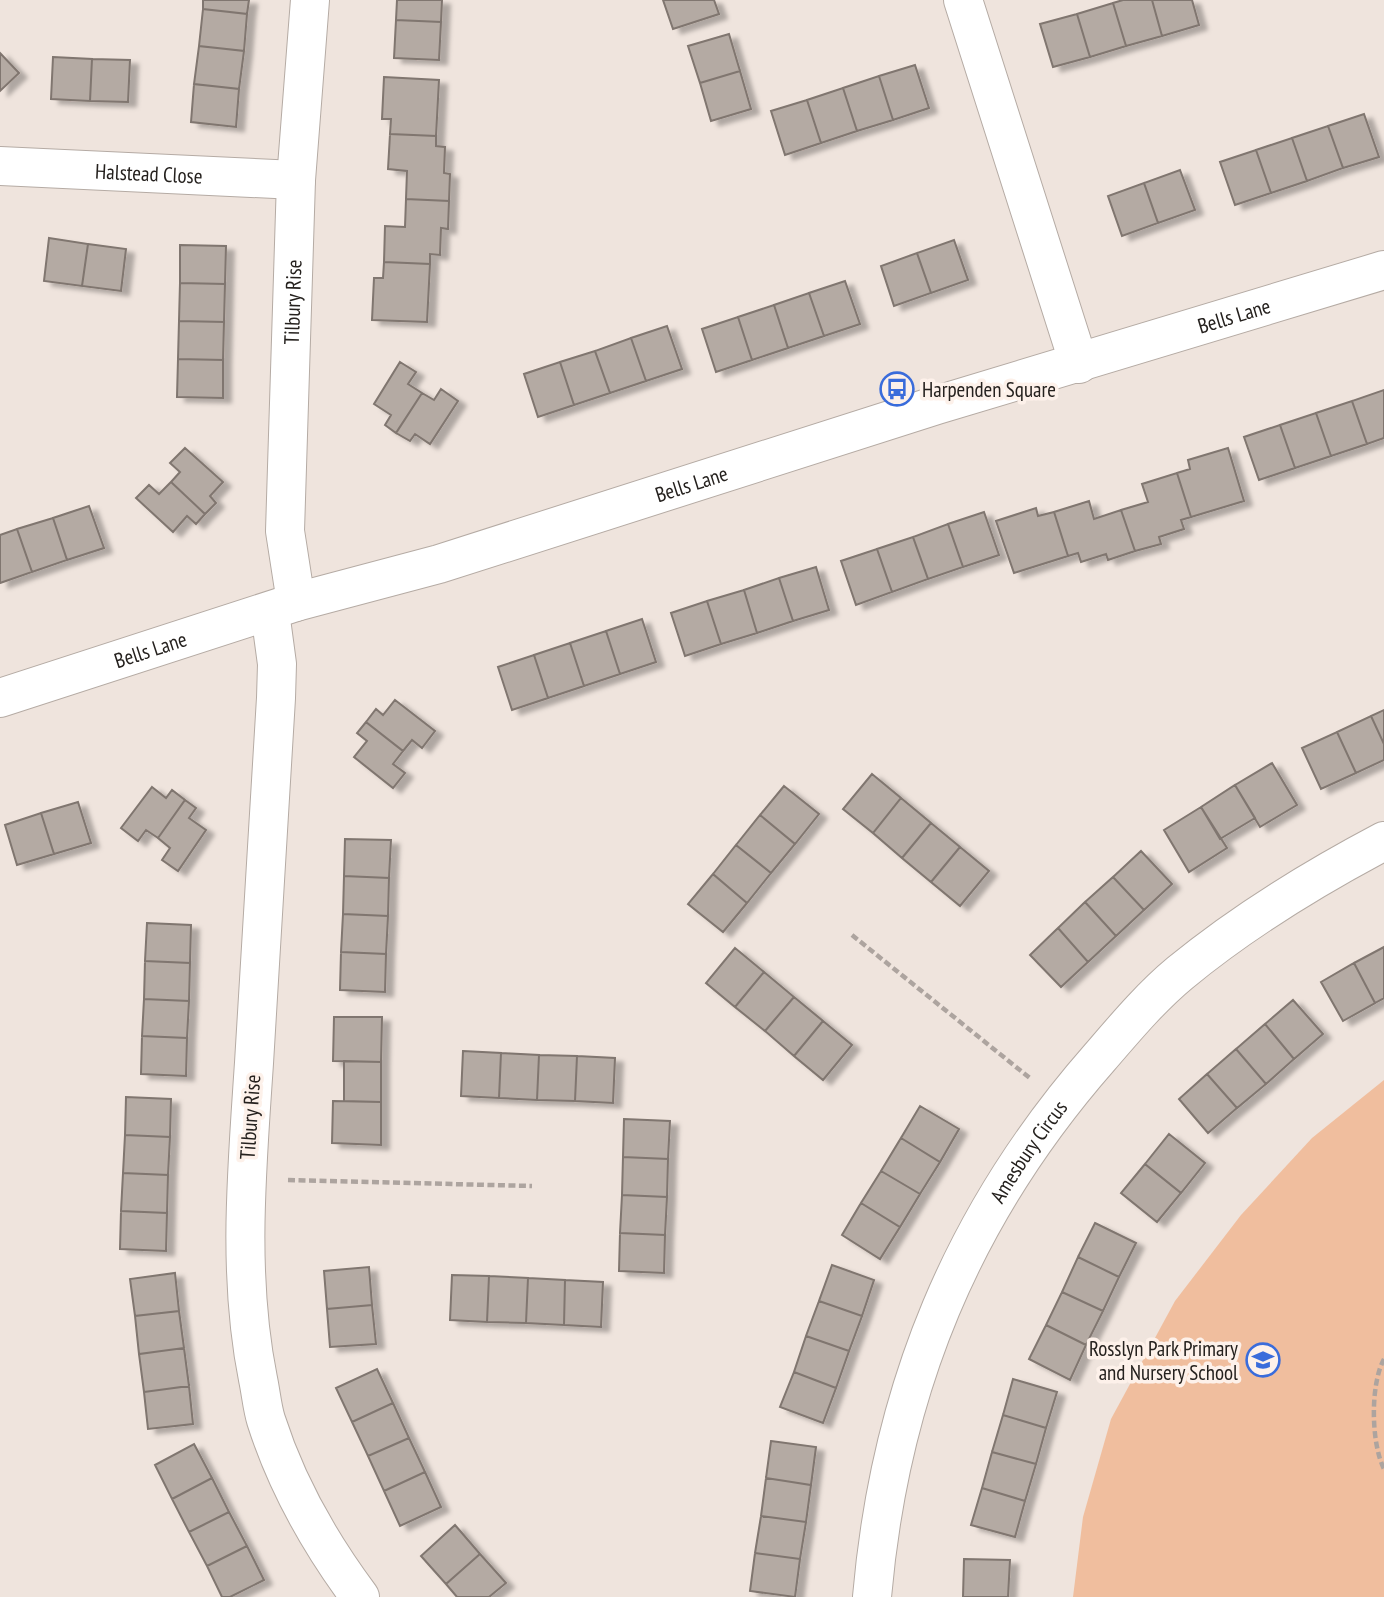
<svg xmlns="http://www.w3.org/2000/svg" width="1384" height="1597" font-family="'PT Sans Narrow',sans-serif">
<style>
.green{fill:#f0be9e}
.building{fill:#b4aaa3;stroke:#80766f;stroke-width:2;filter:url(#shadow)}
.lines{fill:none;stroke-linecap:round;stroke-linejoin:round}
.minor-casing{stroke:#b5aba4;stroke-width:40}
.secondary-casing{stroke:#b5aba4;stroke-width:40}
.path{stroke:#ada49f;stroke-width:4.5;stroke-dasharray:7 3.5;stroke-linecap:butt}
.minor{stroke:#fff;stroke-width:38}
.secondary{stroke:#fff;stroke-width:38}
.labels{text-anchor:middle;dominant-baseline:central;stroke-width:7;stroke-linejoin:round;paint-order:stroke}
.street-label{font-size:21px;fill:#25211e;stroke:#fdf1ea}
.poi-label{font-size:21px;fill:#25211e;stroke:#fdf1ea;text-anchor:start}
</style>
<defs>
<filter id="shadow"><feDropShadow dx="8" dy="4.5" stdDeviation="2" flood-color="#0004"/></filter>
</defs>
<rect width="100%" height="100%" fill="#efe4dd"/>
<path class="green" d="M1384,1080V1597H1073L1083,1517L1111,1419L1175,1301L1241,1215L1312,1138Z"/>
<path class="building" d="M203,0H249L247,14L203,9Z
M397,0H442L441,22L396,20Z
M663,0H714L719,14L673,29Z
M1123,0H1152L1162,36L1126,46L1113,3Z
M1152,0H1192L1199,25L1162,36Z
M1113,3L1126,46L1090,57L1077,14Z
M203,9L247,14L244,51L199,46Z
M1077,14L1090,57L1053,67L1040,24Z
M396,20L441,22L439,60L394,58Z
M729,34L740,71L700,83L688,46Z
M199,46L244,51L239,89L194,84Z
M0,53L19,73L0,91Z
M53,57L92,59L90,101L51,99Z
M92,59L130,60L128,102L90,101Z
M915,65L929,108L893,120L879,76Z
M740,71L751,109L711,121L700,83Z
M879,76L893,120L857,131L843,88Z
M384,77L439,80L436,136L390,134L391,119H382Z
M194,84L239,89L236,127L191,122Z
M843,88L857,131L821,143L807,100Z
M807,100L821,143L785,155L771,111Z
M1364,114L1379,157L1343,168L1328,126Z
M1328,126L1343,168L1307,181L1292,138Z
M390,134L436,136V146L445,147L444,173L450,174L449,201L406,199L407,171L388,169Z
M1292,138L1307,181L1271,193L1256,150Z
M1256,150L1271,193L1235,205L1220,162Z
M1180,170L1195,210L1158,223L1144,183Z
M1144,183L1158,223L1122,236L1108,196Z
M406,199L449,201L448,229L441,228L440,255L430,254V264L384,262L385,226L405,227Z
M49,238L88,244L82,286L44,281Z
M954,240L968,280L931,293L917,253Z
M88,244L126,249L121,291L82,286Z
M180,245L226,246L225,284L180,283Z
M917,253L931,293L894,306L881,266Z
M384,262L430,264L427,322L372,320L374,278H383Z
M845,281L860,324L824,336L809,293Z
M180,283L225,284L224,322L179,321Z
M809,293L824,336L788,348L774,305Z
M774,305L788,348L752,360L738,317Z
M738,317L752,360L716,372L702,329Z
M179,321L224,322L223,360L178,359Z
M667,326L682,369L646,381L631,338Z
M631,338L646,381L610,393L595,351Z
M595,351L610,393L574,405L560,362Z
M178,359L223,360V398L177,397Z
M400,362L416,372L408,384L422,393L396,433L385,425L391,415L374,404Z
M560,362L574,405L538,417L524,374Z
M441,389L458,401L430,444L415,434L410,441L396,433L422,393L434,400Z
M1384,390V438L1367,444L1352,401Z
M1352,401L1367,444L1331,456L1316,413Z
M1316,413L1331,456L1295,468L1280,425Z
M1280,425L1295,468L1259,480L1244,437Z
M185,448L223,482L210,496L216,503L205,514L171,482L180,472L170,463Z
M1228,448L1244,501L1191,517L1177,473L1190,469L1188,460Z
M1177,473L1191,517L1181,520L1184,529L1159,537L1161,544L1135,551L1121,510L1148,502L1142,484Z
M171,482L205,514L196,524L187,516L173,532L136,498L149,485L159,494Z
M1089,501L1094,519L1121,510L1135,551L1108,560L1106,554L1081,562L1078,553L1068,556L1054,512Z
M89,506L104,548L67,560L53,518Z
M1036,508L1038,516L1054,512L1068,556L1014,573L996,521Z
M984,512L999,555L963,567L948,524Z
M53,518L67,560L32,572L17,529Z
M948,524L963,567L928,579L913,537Z
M17,529L32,572L0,583V535Z
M913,537L928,579L892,592L877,549Z
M877,549L892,592L856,605L841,561Z
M816,567L829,610L793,621L779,578Z
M779,578L793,621L757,633L744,590Z
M744,590L757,633L721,644L707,601Z
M707,601L721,644L685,656L671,613Z
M642,619L656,662L620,674L606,631Z
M606,631L620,674L584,686L570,643Z
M570,643L584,686L548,698L534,655Z
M534,655L548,698L512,710L498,667Z
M395,700L435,731L422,748L412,740L403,751L366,722L376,709L383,715Z
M1384,710V744L1371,716Z
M1371,716L1384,744V760L1356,773L1337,732Z
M366,722L403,751L393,764L405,773L393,788L354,757L367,741L357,733Z
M1337,732L1356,773L1321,789L1302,748Z
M1272,763L1297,805L1260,827L1235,785Z
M872,774L901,798L873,833L843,809Z
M1235,785L1255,818L1220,839L1201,807Z
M784,786L819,814L795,844L760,815Z
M152,787L166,798L172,790L185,800L158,838L146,830L138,841L121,828Z
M901,798L931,823L902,858L873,833Z
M185,800L196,808L189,818L206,830L178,871L162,860L170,848L158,838Z
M78,802L91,843L54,854L41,813Z
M1201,807L1227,848L1189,872L1164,830Z
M41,813L54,854L17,865L5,825Z
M760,815L795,844L771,873L736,845Z
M931,823L960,847L931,882L902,858Z
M345,839L391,840L389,878L344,876Z
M736,845L771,873L747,903L713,874Z
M960,847L989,871L960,906L931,882Z
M1141,851L1172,884L1144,910L1113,877Z
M713,874L747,903L723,932L688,904Z
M344,876L389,878L388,916L343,914Z
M1113,877L1144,910L1116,936L1085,902Z
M1085,902L1116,936L1088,962L1058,928Z
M343,914L388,916L386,954L341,952Z
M147,923L191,925L190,963L145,961Z
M1058,928L1088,962L1061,987L1030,955Z
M1384,947V998L1375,1003L1354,963Z
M735,948L764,972L735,1007L706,983Z
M341,952L386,954L385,992L340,990Z
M145,961L190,963L189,1001L144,999Z
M1354,963L1375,1003L1343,1021L1321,982Z
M764,972L794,997L765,1031L735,1007Z
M794,997L823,1021L794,1056L765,1031Z
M144,999L189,1001L187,1038L142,1036Z
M1293,1000L1323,1034L1294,1059L1265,1024Z
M334,1017H382L381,1062L333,1061Z
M823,1021L852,1045L823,1080L794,1056Z
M1265,1024L1294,1059L1266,1084L1236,1049Z
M142,1036L187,1038L186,1076L141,1074Z
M1236,1049L1266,1084L1237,1108L1207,1074Z
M463,1051L501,1053L499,1098L461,1096Z
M501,1053L539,1055L537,1100L499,1098Z
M539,1055L577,1056L575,1101L537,1100Z
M577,1056L615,1058L613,1103L575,1101Z
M344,1061L381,1062V1102L344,1101Z
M1207,1074L1237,1108L1208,1133L1179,1099Z
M126,1097L171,1099L170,1137L125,1135Z
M333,1101L381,1102V1145L332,1143Z
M920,1106L959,1129L940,1162L901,1138Z
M624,1119L670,1121L668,1159L623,1157Z
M1169,1134L1205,1163L1181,1193L1145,1164Z
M125,1135L170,1137L168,1175L123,1173Z
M901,1138L940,1162L920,1194L881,1171Z
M623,1157L668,1159L667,1197L622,1195Z
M1145,1164L1181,1193L1157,1222L1121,1193Z
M881,1171L920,1194L900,1227L861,1203Z
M123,1173L168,1175L167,1213L121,1211Z
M622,1195L667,1197L665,1235L620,1233Z
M861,1203L900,1227L880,1259L842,1235Z
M121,1211L167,1213L166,1251L120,1249Z
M1095,1223L1136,1243L1119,1277L1078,1257Z
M620,1233L665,1235L664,1273L619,1271Z
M1078,1257L1119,1277L1103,1311L1062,1292Z
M832,1265L874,1280L862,1316L819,1301Z
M369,1267L372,1305L327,1309L324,1271Z
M175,1273L179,1311L135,1316L130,1279Z
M452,1275L489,1276L487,1322L450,1320Z
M489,1276L528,1278L526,1323L487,1322Z
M528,1278L565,1280L564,1325L526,1323Z
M565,1280L603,1282L601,1327L564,1325Z
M1062,1292L1103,1311L1086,1345L1046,1325Z
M819,1301L862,1316L849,1351L806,1336Z
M372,1305L376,1344L330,1347L327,1309Z
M179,1311L184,1348L139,1354L135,1316Z
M1046,1325L1086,1345L1070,1380L1029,1359Z
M806,1336L849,1351L836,1388L794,1372Z
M184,1348L189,1386L144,1392L139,1354Z
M377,1369L393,1403L352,1422L336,1388Z
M794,1372L836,1388L823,1423L780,1407Z
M1013,1379L1057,1392L1046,1428L1003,1415Z
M189,1386L193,1424L148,1429L144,1392Z
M393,1403L409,1438L368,1456L352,1422Z
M1003,1415L1046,1428L1036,1464L992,1452Z
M409,1438L425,1472L384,1491L368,1456Z
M771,1441L816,1447L811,1485L766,1478Z
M194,1444L212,1478L172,1499L155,1465Z
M992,1452L1036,1464L1025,1501L982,1488Z
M425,1472L441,1507L400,1526L384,1491Z
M212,1478L229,1512L189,1532L172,1499Z
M766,1478L811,1485L806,1522L761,1516Z
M982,1488L1025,1501L1015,1537L971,1525Z
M229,1512L247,1546L207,1566L189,1532Z
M761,1516L806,1522L800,1559L755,1553Z
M455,1525L480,1554L446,1584L421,1556Z
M247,1546L264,1580L230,1597H222L207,1566Z
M755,1553L800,1559L795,1597L750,1591Z
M480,1554L506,1583L489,1597H457L446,1584Z
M964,1559L1010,1560L1008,1597H963Z"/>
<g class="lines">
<defs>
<g id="minor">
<path d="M963,0L1079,364"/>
<path id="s1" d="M0,166L296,180"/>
<path id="s2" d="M296,602L285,531L296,180L310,0"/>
<path d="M270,612L277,664L276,698C269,820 261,941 254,1063C247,1168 237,1275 258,1379C261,1393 262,1407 266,1420C287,1486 319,1542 360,1597"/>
<path id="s3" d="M872,1597C890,1390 962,1214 1100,1057C1125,1028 1151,997 1180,973C1243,921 1312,879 1384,841"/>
</g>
<g id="secondary">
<path id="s4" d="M0,698L296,602L439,564L937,405L1384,270"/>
</g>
</defs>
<use href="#minor" class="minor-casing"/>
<use href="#secondary" class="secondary-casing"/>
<path class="path" d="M852,935L1031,1079
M288,1180L532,1186
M1384,1359C1370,1385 1371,1443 1384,1469"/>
<use href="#minor" class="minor"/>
<use href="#secondary" class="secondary"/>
</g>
<defs>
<symbol id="bus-ring" viewBox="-11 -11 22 22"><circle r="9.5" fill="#fdf1ea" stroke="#3a6cdb" stroke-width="1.5"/><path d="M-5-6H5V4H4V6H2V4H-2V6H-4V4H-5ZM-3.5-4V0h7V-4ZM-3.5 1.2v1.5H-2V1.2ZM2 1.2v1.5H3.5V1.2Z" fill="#3a6cdb"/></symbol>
<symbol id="school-ring" viewBox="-11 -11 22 22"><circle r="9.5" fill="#fdf1ea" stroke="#3a6cdb" stroke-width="1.5"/><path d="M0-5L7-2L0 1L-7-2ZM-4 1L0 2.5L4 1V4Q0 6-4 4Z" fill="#3a6cdb"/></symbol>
</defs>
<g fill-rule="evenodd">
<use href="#bus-ring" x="878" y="370" width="38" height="38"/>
<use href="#school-ring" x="1244" y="1341" width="38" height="38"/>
</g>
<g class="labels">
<g class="street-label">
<text stroke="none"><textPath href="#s1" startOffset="149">Halstead Close</textPath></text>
<text stroke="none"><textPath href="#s2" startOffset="301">Tilbury Rise</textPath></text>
<text stroke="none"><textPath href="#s4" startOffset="1292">Bells Lane</textPath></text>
<text stroke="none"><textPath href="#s4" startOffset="724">Bells Lane</textPath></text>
<text stroke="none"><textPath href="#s4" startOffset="158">Bells Lane</textPath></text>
<text transform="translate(250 1117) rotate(-86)">Tilbury Rise</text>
<text stroke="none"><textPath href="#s3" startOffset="478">Amesbury Circus</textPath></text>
</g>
<g class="poi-label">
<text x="922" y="389">Harpenden Square</text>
<text x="1238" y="1348" text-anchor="end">Rosslyn Park Primary<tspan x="1238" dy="24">and Nursery School</tspan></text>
</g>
</g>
</svg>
